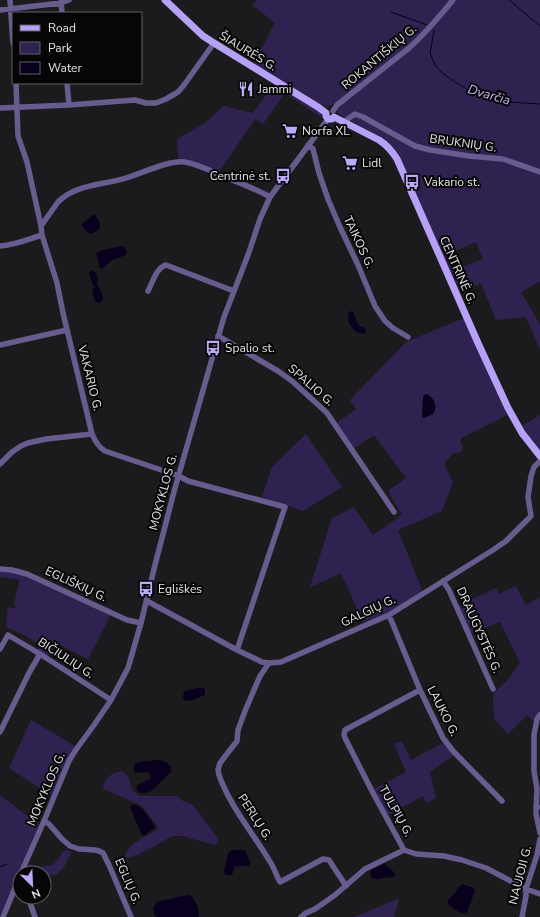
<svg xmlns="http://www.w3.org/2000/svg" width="540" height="917" font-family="'Nunito Sans',sans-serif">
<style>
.green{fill:#302250;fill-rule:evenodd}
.water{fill:#08001c}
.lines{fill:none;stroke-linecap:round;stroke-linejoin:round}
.stream{stroke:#08001c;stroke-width:1}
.minor{stroke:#685c8e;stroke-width:5.5}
.major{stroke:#b6a1f6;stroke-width:7}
.labels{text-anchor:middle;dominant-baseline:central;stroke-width:4;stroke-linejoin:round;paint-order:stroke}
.street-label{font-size:12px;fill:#e5e4e7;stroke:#060607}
.poi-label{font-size:12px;fill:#e5e4e7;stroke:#060607;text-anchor:start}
.water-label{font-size:13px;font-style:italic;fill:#c5b7f5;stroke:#060607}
</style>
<rect width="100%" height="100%" fill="#1b1b1e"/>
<path class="green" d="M257,0H540V281L521,292L540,325V350L526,317L496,320L481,283L459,293L400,159L374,134L340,115C338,113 337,111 338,109C340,103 366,84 372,79L367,78L337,102L326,108L253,65L275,23L252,5ZM476,242L483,259L453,271L446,255Z
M274,84L320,110L322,118L285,93L263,124L255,119L219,172L179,161L178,157L177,139L205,123L224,106L253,113Z
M464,318L507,415L461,438V443L463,447L462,451L458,453H453L444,464L453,482L442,511L398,530L423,592L388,614L363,622L341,573L310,587L332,518L354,507L373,535L402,515L388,491L406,478L374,435L352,450L337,423L356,409L350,400L406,342ZM423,398L436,405L435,411L424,418L422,416Z
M540,415V450L522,426Z
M306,434L342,487L303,511L262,497L272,467Z
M0,571L16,573L26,576L111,614L88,659L56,643L48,657L38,650V644L26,636L6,627L8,607L17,609L14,604L19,582L21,580L1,577L0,578Z
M516,586L526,605L540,597V712L537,715L533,721L527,715L508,734L494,719L493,698L494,692L507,681L520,663L500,622L471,634L458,606L496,588L498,594Z
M31,720L75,746L69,756L52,796L9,768Z
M402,741L411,760L443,743L454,755L430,772L436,798L426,803L423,796L388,815L374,789L406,772L394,744Z
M122,771L128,776L132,789L135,793L140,796H177L183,801L192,804L218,838V843L214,845L183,836H172L155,846L137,855L127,858L125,856C127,844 147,836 157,830L158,827L142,806L104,789L103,786C108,776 111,773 122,771Z
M0,795L39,825L21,867L2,914L0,913Z
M66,850L70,851L71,853L64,867L56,875H44V873H25L29,864L42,867L54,864L63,852Z
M397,899L399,900L394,917H354Z"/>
<path class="water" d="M93,215H95L99,221L100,228L97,231L91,234L86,231L81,225Z
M123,246L127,250L126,255L112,260L102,269L100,268L96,253L102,250Z
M93,270C98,274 98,280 97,285C102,290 108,306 95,302L92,290L95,287L94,286H93L89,273L91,271Z
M352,311C357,318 355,326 365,328L366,331L365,334C353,334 346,323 349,312Z
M427,394C434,397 438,407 433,414L424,418L422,417L423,398L424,395Z
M198,688H204L205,691V695L192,700L185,701L183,697L184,692L188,690Z
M158,760C164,760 173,765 171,772L151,791C144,794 135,795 137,785L150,779L151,776L149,773L147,772L135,773L134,771V765L139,762Z
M133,804C143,806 150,819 155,827L153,829L143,836L141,834L130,807Z
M232,850H245L250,862V864L248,866H235L232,875H225L224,871L228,853Z
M384,864L387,866L395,873V876C391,878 389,877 385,878C379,879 377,880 372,878L370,874L371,870Z
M462,884L474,888L475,891L467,912C462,915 461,913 456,910C447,904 444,903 454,894C457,891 458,887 462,884Z
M188,895L191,896C197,904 199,907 199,917H157L154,914L153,908L156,903L160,901Z"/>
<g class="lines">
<path class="stream" d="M509,0L540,26
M391,12L427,25
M433,30L434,31L430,53L435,65L441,72L455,82L470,91L507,102L540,104
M0,867L7,864"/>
<path class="minor" d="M10,0L13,43
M61,0L62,13
M0,10L61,3L69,0
M16,83L18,136L27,162L41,226
M67,83L69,105
M0,108L69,105L135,100L146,103H156L166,99L178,92L184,85L214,43
M333,111L337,105L409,48C425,34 439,17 453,0
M345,122L349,118L355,114L363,117L415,146L430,150L469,156L503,159L540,172
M308,145L313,149L319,173L328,199L339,225L358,265L375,306L385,321L393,328L408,337
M0,246C15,245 29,239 42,235
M148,291C153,282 156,268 166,265L234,291
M218,336L278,371L292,381L327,413L394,512
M0,345L67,330
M0,464L12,452L21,446L28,443L46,439L92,434
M0,569L12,570L27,574L127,620L141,623
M443,581L449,590L493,689
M147,601L237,650L262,662L269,663L281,662L389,615L493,550L506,541L531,516L528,497L531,476L534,467L540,461
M389,615L420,690L443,738L453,751L502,801
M0,649L8,635L40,654L111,700
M237,650L285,507L188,481L179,476L105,451C98,447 95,441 92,434L63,313L57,283L42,235L41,226L58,202C75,184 105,185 126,178C143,173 168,160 185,162C197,164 209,170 220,175C237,182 254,188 270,197
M269,663L260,676L245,711L238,730L237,741L220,763L218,770L219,775C230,806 252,832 269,860C274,867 276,875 280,882L323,859L329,860L346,886
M420,690L345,730L344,735L345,738L373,793L404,850L416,854L444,856L462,860L486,868L526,889L540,894
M0,732L29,673L40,654
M538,807L536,809V814L540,833
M536,809L537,789L534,771V735L537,719L540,715
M44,821L49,824L62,839L70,846L79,849L95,850L99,851L103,853L109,865L131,917
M21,873L44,821L69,761L75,751L94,725L111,700L128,668L141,623L155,565L175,488L224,317L248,255L260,219L270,197L328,119
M28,897L35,917
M3,917L20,876
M301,917L306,913L315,909L335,895L365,869L404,850
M522,917L526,896V889L537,855L540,839"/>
<path class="major" d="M165,0L203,36L214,43L318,107L326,113V116L328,119H332L334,117L379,140C387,145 392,151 397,159L478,343L508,408L522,433L540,456"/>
</g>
<defs>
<symbol id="restaurant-bare" viewBox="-9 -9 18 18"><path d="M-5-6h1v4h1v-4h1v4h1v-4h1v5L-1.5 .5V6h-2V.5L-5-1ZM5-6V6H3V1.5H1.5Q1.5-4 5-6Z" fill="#bcaaf6" stroke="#060607" stroke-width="2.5" paint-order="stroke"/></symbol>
<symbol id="supermarket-bare" viewBox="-9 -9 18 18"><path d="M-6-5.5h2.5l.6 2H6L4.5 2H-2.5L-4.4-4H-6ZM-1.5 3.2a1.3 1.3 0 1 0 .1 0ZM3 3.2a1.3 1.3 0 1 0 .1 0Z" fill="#bcaaf6" stroke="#060607" stroke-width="2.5" paint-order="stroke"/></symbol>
<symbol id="bus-bare" viewBox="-9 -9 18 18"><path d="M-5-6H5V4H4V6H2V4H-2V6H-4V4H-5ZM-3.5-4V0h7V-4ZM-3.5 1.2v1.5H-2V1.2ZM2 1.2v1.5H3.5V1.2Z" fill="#bcaaf6" stroke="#060607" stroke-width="2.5" paint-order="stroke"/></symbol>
</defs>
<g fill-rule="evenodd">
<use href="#restaurant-bare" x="235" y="78" width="22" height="22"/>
<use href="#supermarket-bare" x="279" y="120" width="22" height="22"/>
<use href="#supermarket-bare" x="339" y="152" width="22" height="22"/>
<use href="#bus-bare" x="272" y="165" width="22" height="22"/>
<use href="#bus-bare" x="401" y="171" width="22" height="22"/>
<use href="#bus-bare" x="202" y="337" width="22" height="22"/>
<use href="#bus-bare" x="135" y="578" width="22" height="22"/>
</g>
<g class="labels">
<g class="street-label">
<text transform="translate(248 51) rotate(31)">ŠIAURĖS G.</text>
<text transform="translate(379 57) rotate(-40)">ROKANTIŠKIŲ G.</text>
<text transform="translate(463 143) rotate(8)">BRUKNIŲ G.</text>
<text transform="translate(359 242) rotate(65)">TAIKOS G.</text>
<text transform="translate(458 270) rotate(66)">CENTRINĖ G.</text>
<text transform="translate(90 378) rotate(76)">VAKARIO G.</text>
<text transform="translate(311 385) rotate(41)">SPALIO G.</text>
<text transform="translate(163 492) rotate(-75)">MOKYKLOS G.</text>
<text transform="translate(76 584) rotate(25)">EGLIŠKIŲ G.</text>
<text transform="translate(368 611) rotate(-25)">GALGIŲ G.</text>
<text transform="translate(479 630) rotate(66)">DRAUGYSTĖS G.</text>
<text transform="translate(66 658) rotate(33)">BIČIULIŲ G.</text>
<text transform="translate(443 711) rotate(63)">LAUKO G.</text>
<text transform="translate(46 789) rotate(-67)">MOKYKLOS G.</text>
<text transform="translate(396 811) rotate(61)">TULPIŲ G.</text>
<text transform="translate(255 817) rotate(57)">PERLŲ G.</text>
<text transform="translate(520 875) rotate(-76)">NAUJOJI G.</text>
<text transform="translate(128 881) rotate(67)">EGLIŲ G.</text>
</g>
<g class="poi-label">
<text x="258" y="89">Jammi</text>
<text x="302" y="131">Norfa XL</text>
<text x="362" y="163">Lidl</text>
<text x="271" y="176" text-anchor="end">Centrinė st.</text>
<text x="424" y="182">Vakario st.</text>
<text x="225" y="348">Spalio st.</text>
<text x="158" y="589">Egliškės</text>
</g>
<g class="water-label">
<text transform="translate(489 95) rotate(16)">Dvarčia</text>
</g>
</g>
<rect x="12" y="12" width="130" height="72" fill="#060607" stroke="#5f5f61"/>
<rect x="20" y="25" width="20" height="6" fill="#b6a1f6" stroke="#5f5f61"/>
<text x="48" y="32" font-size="12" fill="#e5e4e7">Road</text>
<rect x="20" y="42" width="20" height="12" fill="#302250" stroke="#5f5f61"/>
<text x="48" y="52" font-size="12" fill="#e5e4e7">Park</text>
<rect x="20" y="62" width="20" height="12" fill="#08001c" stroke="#5f5f61"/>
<text x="48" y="72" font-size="12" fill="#e5e4e7">Water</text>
<g transform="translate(32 885) rotate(156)"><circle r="19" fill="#060607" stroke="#5f5f61"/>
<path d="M0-3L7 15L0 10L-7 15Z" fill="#bcaaf6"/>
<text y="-6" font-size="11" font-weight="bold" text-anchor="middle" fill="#e5e4e7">N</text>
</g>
</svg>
